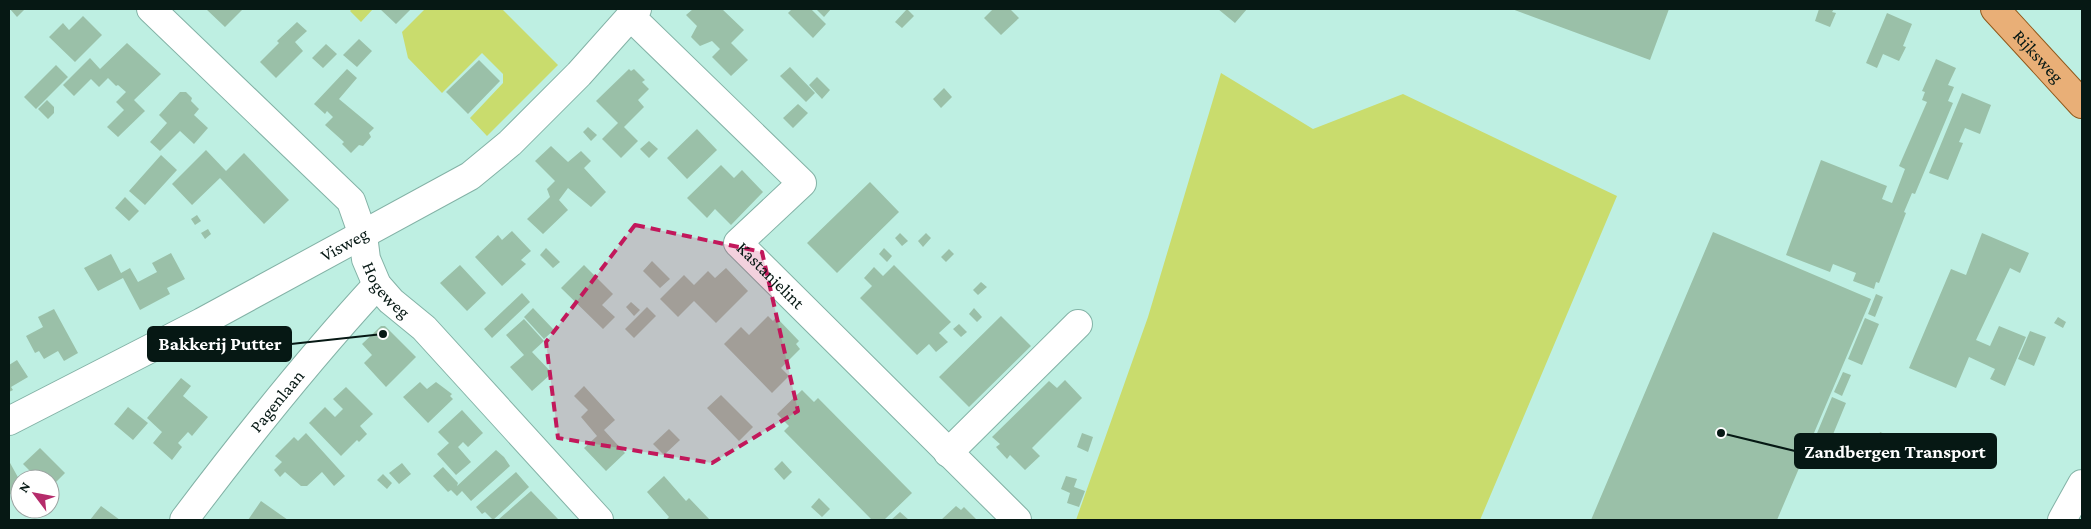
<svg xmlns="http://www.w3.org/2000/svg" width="2091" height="529" font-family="'Crimson Pro',serif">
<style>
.green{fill:#c9dc6d}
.building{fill:#9ac0a8}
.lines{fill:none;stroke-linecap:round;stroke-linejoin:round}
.minor-casing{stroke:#83b2a6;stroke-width:30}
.major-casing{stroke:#90581a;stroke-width:30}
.minor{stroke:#fff;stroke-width:28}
.major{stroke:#e9af77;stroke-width:28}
.marked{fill:#c2185b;fill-opacity:0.2;stroke:#c2185b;stroke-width:4;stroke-dasharray:10 6;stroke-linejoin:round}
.labels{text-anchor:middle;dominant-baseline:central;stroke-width:4.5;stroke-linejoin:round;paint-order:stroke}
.street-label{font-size:18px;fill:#061814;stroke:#fff}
.leader{fill:none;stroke:#061814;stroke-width:2}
.callout-dot{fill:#061814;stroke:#fff;stroke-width:2}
.callout{fill:#061814;stroke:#061814;stroke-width:2}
.callout-label{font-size:19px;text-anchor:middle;font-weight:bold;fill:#fff}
</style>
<rect width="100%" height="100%" fill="#beefe2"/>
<path class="green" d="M352,9H373L361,22L350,11Z
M425,9H502L558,65L487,136L470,118L503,83V74L482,53L442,93L408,58L402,32Z
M1221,73L1313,129L1403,94L1617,196L1480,520H1076L1148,317Z"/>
<path class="building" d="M10,9H25L17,17Z
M206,9H243L225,27Z
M380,9H411L396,24Z
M693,9H722L744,30L731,43L748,60L731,76L712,57L720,49L712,41L700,46L691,37L697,26L686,15Z
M792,9H811L826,24L813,38L788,13Z
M816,9H831L824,17Z
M907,9L914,16L902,28L895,22Z
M993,9H1010L1019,18L1001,35L984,18Z
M1218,9H1247L1235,23Z
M1512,9H1669L1650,60Z
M1819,9H1834L1832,12L1836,13L1830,27L1815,21Z
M1887,13L1912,24L1903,46L1906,47L1899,61L1883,54L1877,68L1866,63Z
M83,16L102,35L75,62L49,37L63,23L69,30Z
M297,22L307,31L295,42L303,51L276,78L260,62L279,43L277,41Z
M359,39L372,51L357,67L343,55Z
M127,43L161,74L134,100L145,111L118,137L107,127L124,110L116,102L126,92L118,85L116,86L108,78L99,87L91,79L74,96L63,85L90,58L100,69Z
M326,44L337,54L323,68L312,58Z
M1936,59L1956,68L1948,85L1954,87L1948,101L1953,103L1915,194L1912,193L1904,212L1906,213L1879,283L1876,282L1874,289L1853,281L1856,273L1833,264L1830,272L1786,255L1821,160L1887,186L1882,199L1892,203L1905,169L1899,166L1927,102L1922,100L1925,92L1922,91Z
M479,60L500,81L468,114L446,92Z
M56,65L68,77L36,109L24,97Z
M790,67L815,93L806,102L780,76Z
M347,69L357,78L339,99L374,128L369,133L371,137L363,146L359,145L351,153L342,144L344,142L325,125L333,117L327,111L325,114L314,104Z
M629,69L631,71L634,69L645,80L642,82L649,89L638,100L644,107L624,127L638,141L621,158L602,139L618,123L596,101Z
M817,77L830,90L822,99L809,85Z
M944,88L952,97L941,108L933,99Z
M180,92H186L192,98L191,101L199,109L194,115L208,128L194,144L180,131L160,151L150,142L167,123L159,115Z
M1962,93L1991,105L1980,134L1965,128L1959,142L1963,143L1948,180L1929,173Z
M47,100L54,107V113L48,119L38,109Z
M798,104L808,113L793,128L783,118Z
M588,127L597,135L591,141L583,132Z
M697,129L717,150L687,179L667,158Z
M649,141L658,149L649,158L640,149Z
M551,146L568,162L581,151L591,161L584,168L606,192L591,207L568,188L559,200L568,210L543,234L527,219L550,197L547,189L555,181L535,161Z
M206,150L226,171L244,153L289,200L264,224L220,178L192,205L172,184Z
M161,155L177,170L145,205L129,191Z
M721,165L734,178L742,170L763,192L731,225L715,209L707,218L687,198Z
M870,182L899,212L837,273L807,243Z
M125,197L139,211L129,221L115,208Z
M197,215L201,221L195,225L191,219Z
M208,229L211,234L205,239L201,233Z
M512,231L531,251L521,260L526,264L502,286L475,257L498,235L502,240Z
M1713,232L1871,299L1777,520H1591Z
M900,233L908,241L902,246L895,238Z
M926,233L931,238L923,247L918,241Z
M1982,233L2029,253L2020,273L2010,268L1976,340L1990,346L1999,326L2026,337L2005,386L1990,379L1995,369L1969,357L1956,388L1909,368L1951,269L1966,275Z
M546,248L560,262L553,268L540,255Z
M884,248L892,256L887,262L879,254Z
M949,249L954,254L946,262L941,257Z
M171,253L185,279L167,288L170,294L140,310L123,278L98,291L84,268L111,254L121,273L130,268L138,282L157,272L152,263Z
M652,261L670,279L660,288L643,271Z
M460,265L486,293L467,311L440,283Z
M584,265L613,294L602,305L615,317L603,329L561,288Z
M894,265L951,322L939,333L948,342L936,352L929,344L917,355L860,298L872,286L864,278L874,267L883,276Z
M726,268L748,291L716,323L694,301L678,317L660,299L684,275L694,285L708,271L715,278Z
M981,282L987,287L978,295L973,290Z
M522,293L530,302L492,338L484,329Z
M1876,294L1883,297L1875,317L1868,314Z
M631,302L640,310L634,316L626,307Z
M647,307L656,316L634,338L625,329Z
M533,308L554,330L544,339L524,317Z
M974,308L982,317L977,322L969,314Z
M54,309L78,353L64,361L58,351L44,359L39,351L35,353L26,336L43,327L38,317Z
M768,316L773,321L776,317L799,341L796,344L800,349L781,368L789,376L772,393L724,344L741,327L749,335Z
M1001,316L1031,346L969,407L939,377Z
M2058,317L2066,322L2063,328L2054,323Z
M1865,318L1879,324L1862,365L1848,359Z
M524,319L544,341L532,352L552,373L532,391L510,367L524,355L506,335Z
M959,324L967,332L961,337L953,329Z
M381,326H385L416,357L386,387L364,363L372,355L362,344Z
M2030,331L2046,337L2034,366L2018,359Z
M17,360L28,377L11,387L13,390L9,392V365Z
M1843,372L1851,375L1842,396L1834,392Z
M181,378L191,386L183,396L208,417L192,436L188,432L178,443L182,447L172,460L153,443L162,432L147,418Z
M1065,380L1082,398L1032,448L1040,456L1025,470L1010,455L1007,459L996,447L1000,444L992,437L1049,381L1057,388Z
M420,382L427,389L436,382L452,394L450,396L453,399L428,423L403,397Z
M584,386L615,420L604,430L625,453L606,471L584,448L597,436L581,417L588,410L574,396Z
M346,387L373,414L360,426L367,434L359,442L357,440L341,456L309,423L325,407L335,417L343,409L333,399Z
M802,390L814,402L818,398L912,493L884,520H872L784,431L789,426L777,414Z
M721,395L753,427L739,441L707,408Z
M1832,397L1846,403L1829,444L1815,438Z
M128,407L148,423L133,440L114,424Z
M462,410L483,433L468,447L463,442L458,447L471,462L456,475L437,454L449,443L438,432Z
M669,429L680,440L664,455L653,444Z
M1880,432L1914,445L1906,467L1872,454Z
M306,433L345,476L334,486L322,472L307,486H301L285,472L280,477L274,470L282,462L275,456L294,437L298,441Z
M1082,433L1093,437L1088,452L1077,447Z
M40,448L65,473L50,488V479H38L23,464Z
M496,450L504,457L510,466L471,501L462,491L457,496L451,490L448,492L433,476L443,467L458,483L457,486Z
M9,461L20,481V489L9,495Z
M782,461L792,472L784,480L774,469Z
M402,463L411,474L399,484L389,473Z
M516,472L529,487L493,520L485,512L482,514L476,507Z
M383,474L392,483L387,489L377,480Z
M664,476L686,501L689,498L710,520H666L669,517L647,492Z
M1066,476L1077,479L1074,487L1085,491L1079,507L1067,503L1070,493L1061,489Z
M531,491L559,520L499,519Z
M819,498L830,509L822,517L811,507Z
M261,501L288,520H248Z
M101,506L120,520H90Z
M956,506L961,510L964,507L977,520H941Z
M900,512L909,520H891Z"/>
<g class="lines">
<defs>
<g id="minor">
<path id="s1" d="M151,9L351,201L363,235L366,259L377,285L391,301L424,328L599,520"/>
<path id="s2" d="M631,17L802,183L738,243L1017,520"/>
<path id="s3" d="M9,421L202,322L470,176L510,143L579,74L637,9"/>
<path d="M948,453L1078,324"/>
<path id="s4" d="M184,520C245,439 308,360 377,285"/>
<path d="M2062,520L2082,484"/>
</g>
<g id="major">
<path id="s5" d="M1995,9L2082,104"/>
</g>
</defs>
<use href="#minor" class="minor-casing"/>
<use href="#major" class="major-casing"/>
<use href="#minor" class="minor"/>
<use href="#major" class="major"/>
</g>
<path class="marked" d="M635,225L762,252L798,411L712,463L558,438L546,342Z"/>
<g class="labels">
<g class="street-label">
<text stroke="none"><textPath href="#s5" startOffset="64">Rijksweg</textPath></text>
<text stroke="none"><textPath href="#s3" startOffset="379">Visweg</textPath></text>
<text stroke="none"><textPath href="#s2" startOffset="372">Kastanjelint</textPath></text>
<text stroke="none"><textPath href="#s1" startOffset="375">Hogeweg</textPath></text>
<text stroke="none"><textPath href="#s4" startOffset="151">Pagenlaan</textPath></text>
</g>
</g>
<path class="leader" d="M383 334L291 344M1721 433L1795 451"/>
<g class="callout-dot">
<circle cx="383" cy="334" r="5"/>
<circle cx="1721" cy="433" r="5"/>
</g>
<g class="callout">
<rect x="148" y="327" width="143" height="34" rx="5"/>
<rect x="1795" y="434" width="201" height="34" rx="5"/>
</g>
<g class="callout-label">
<text x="220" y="350">Bakkerij Putter</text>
<text x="1895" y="458">Zandbergen Transport</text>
</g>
<rect width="2091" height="529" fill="none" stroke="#061814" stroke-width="20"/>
<g transform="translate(35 494) rotate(302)"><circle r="24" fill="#ffffff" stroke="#9ba3a1"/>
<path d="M0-4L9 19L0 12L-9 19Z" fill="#b52c6b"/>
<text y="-8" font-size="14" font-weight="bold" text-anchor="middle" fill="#061814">N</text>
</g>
</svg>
